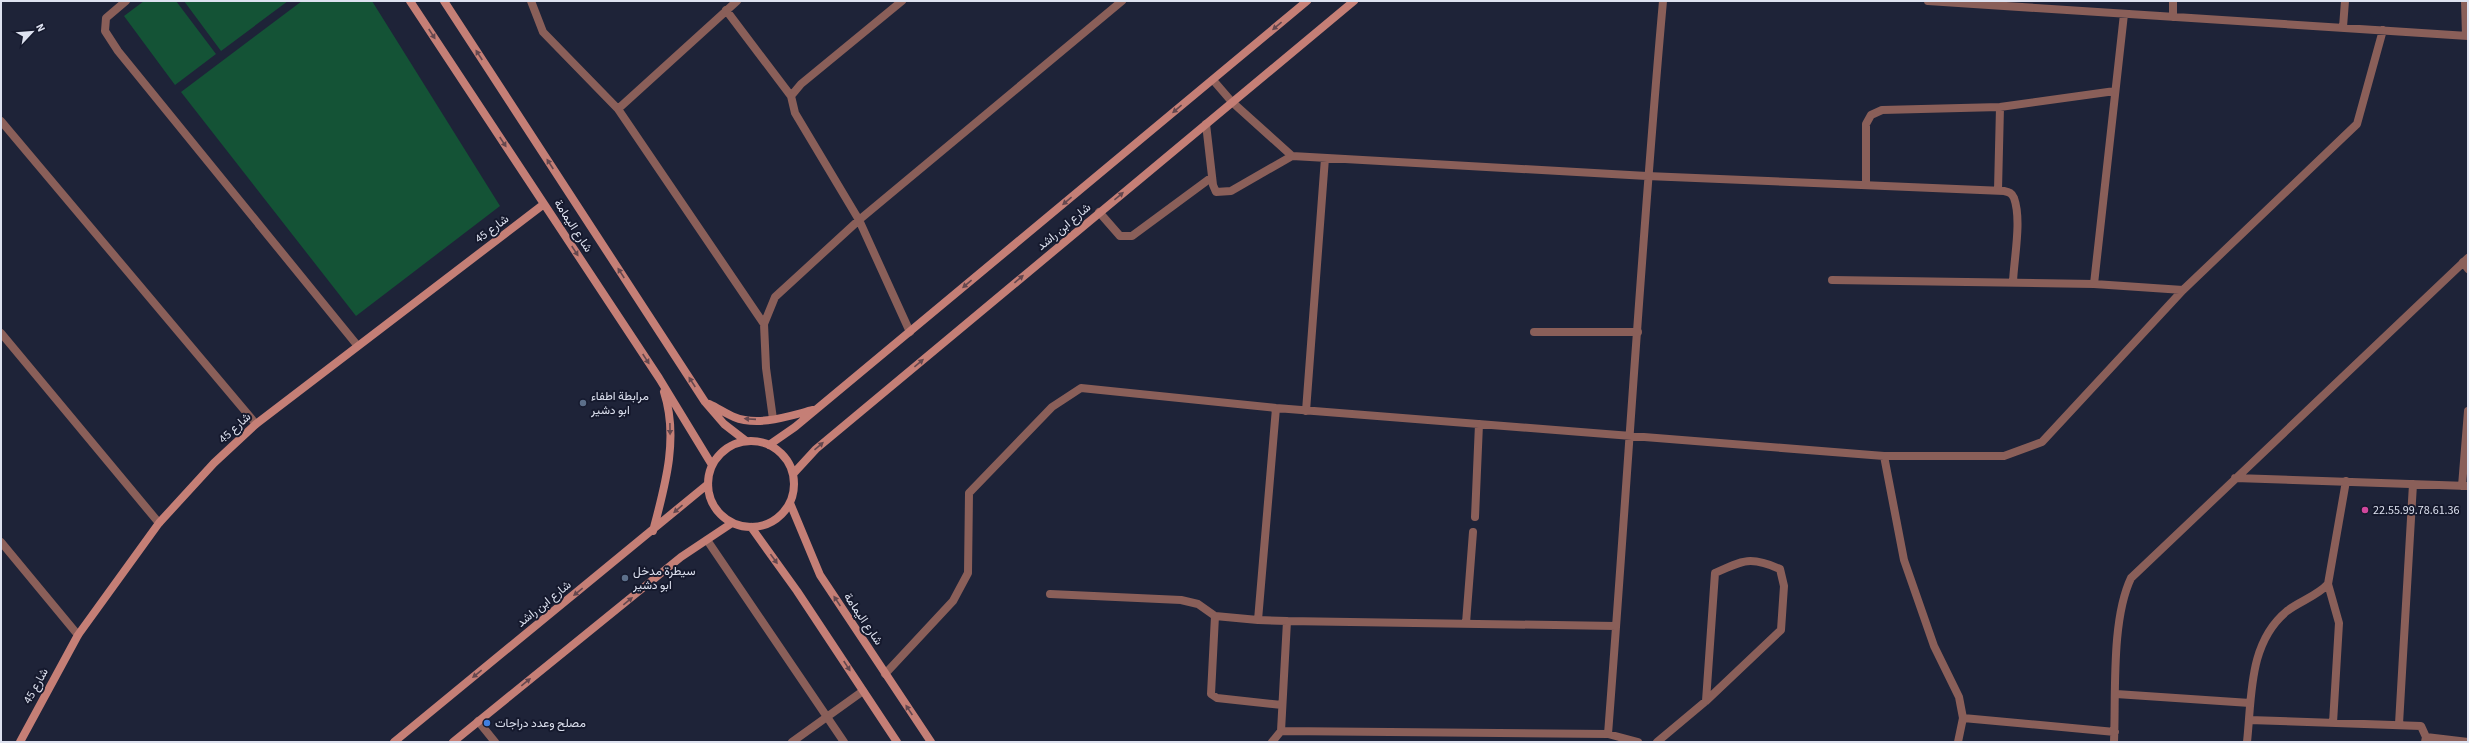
<svg xmlns="http://www.w3.org/2000/svg" width="2469" height="743" font-family="'Source Sans 3',Vazirmatn,sans-serif">
<style>
.grass{fill:#145336}
.lines{fill:none;stroke-linecap:round;stroke-linejoin:round}
.lane{stroke:#8a5f59;stroke-width:8}
.street{stroke:#8a5f59;stroke-width:8}
.secondary{stroke:#c57f76;stroke-width:8}
.oneway{fill:#64474e}
.service-dot{fill:#5c6f8a;stroke:#15192d;stroke-width:1.5}
.hotel-dot{fill:#d1479c;stroke:#15192d;stroke-width:1.5}
.shop-dot{fill:#3f7fe0;stroke:#15192d;stroke-width:1.5}
.labels{text-anchor:middle;dominant-baseline:central;stroke-width:4;stroke-linejoin:round;paint-order:stroke}
.street-label{font-size:12px;fill:#dee2f0;stroke:#15192d}
.poi-label{font-size:12px;fill:#dee2f0;stroke:#15192d;text-anchor:start}
</style>
<rect width="100%" height="100%" fill="#1e2338"/>
<path class="grass" d="M144,1H176L216,54L175,85L124,16Z
M184,1H288L221,51Z
M302,1H372L500,206L356,316L181,92Z"/>
<g class="lines">
<path class="lane" d="M1534,332H1638
M707,540L844,742
M792,742L863,691"/>
<path class="street" d="M126,1L106,18L105,31L118,51L357,345
M531,1L543,32L618,109L764,324
M902,1L801,84L791,96L795,113L859,220L910,332
M1928,1L2468,36
M2465,1L2466,36
M726,10L791,96
M2173,17V1
M2343,27L2345,1
M1213,80L1232,102L1292,156L1647,176L2004,191C2009,192 2012,193 2014,198C2022,220 2014,258 2013,282
M618,109L737,1
M1,121L256,424
M1206,124L1213,185L1216,192L1231,191L1292,156
M1866,185V124L1871,115L1882,110L2000,107L2115,91
M1998,190L2000,107
M1099,212L1120,236H1132L1212,177
M2463,262L2468,269
M1832,280L2094,284L2183,290
M2094,284L2124,14
M1,333L159,523
M1306,411L1325,158
M773,419L766,368L764,324L775,297L859,220L1122,1
M1884,456L1904,560L1934,646L1959,697L1963,718L1958,742
M2235,478L2468,486
M2462,486L2468,411
M1475,517L1479,424
M1,542L78,635
M2328,584L2339,623L2333,723
M1050,594L1181,600L1198,604L1215,616L1258,620
M1215,616L1211,694L1217,698L1282,705
M1287,621L1616,626
M1466,623L1473,532
M885,674L953,601L968,573L969,493L1052,407L1081,388L1276,408L1884,456H2004L2042,442L2183,290L2357,124L2383,30
M2116,694L2250,703
M1963,718L2115,732
M2249,720L2421,726L2426,737L2425,742
M478,721L495,742
M2399,724L2413,484
M1281,731L1608,734L1638,742
M1608,734C1627,490 1641,245 1663,1
M2426,737L2468,742
M1272,742L1281,731L1287,621L1258,620L1276,408
M1657,742L1706,701L1781,630L1784,586L1780,569C1751,556 1743,560 1715,573L1706,701
M2114,742C2116,695 2111,620 2131,578L2468,258
M2247,742C2252,697 2248,643 2287,611C2300,601 2317,596 2328,584L2346,481"/>
<path class="secondary" d="M410,1L659,378L712,465
M444,1L705,402L724,424L746,441
M709,404C718,408 726,414 734,417C758,427 789,416 813,410
M708 484a43 43 0 1 1 86 0a43 43 0 1 1-86 0Z
M769,445L795,427L1307,1
M793,474L816,449L1354,1
M790,503L820,575L931,742
M751,527L797,591L897,742
M653,531C665,486 679,438 664,392
M20,742L78,635L159,523L214,463L256,424L544,204
M394,742L708,484
M453,742L681,557L732,523"/>
</g>
<defs><path id="oneway-solid" d="M-6-.8H1V-3.2L6.5 0L1 3.2V.8H-6Z"/></defs>
<g class="oneway">
<use href="#oneway-solid" transform="translate(1277 26) rotate(140)"/>
<use href="#oneway-solid" transform="translate(432 34) rotate(57)"/>
<use href="#oneway-solid" transform="translate(479 55) rotate(-123)"/>
<use href="#oneway-solid" transform="translate(1177 109) rotate(140)"/>
<use href="#oneway-solid" transform="translate(503 142) rotate(57)"/>
<use href="#oneway-solid" transform="translate(550 164) rotate(-123)"/>
<use href="#oneway-solid" transform="translate(1119 196) rotate(-40)"/>
<use href="#oneway-solid" transform="translate(1067 201) rotate(140)"/>
<use href="#oneway-solid" transform="translate(575 251) rotate(57)"/>
<use href="#oneway-solid" transform="translate(621 273) rotate(-123)"/>
<use href="#oneway-solid" transform="translate(1019 279) rotate(-40)"/>
<use href="#oneway-solid" transform="translate(967 284) rotate(140)"/>
<use href="#oneway-solid" transform="translate(646 359) rotate(57)"/>
<use href="#oneway-solid" transform="translate(919 363) rotate(-40)"/>
<use href="#oneway-solid" transform="translate(692 382) rotate(-123)"/>
<use href="#oneway-solid" transform="translate(750 419) rotate(-176)"/>
<use href="#oneway-solid" transform="translate(670 429) rotate(89)"/>
<use href="#oneway-solid" transform="translate(819 446) rotate(-41)"/>
<use href="#oneway-solid" transform="translate(678 509) rotate(139)"/>
<use href="#oneway-solid" transform="translate(774 559) rotate(54)"/>
<use href="#oneway-solid" transform="translate(578 592) rotate(141)"/>
<use href="#oneway-solid" transform="translate(628 601) rotate(-39)"/>
<use href="#oneway-solid" transform="translate(837 601) rotate(-124)"/>
<use href="#oneway-solid" transform="translate(847 666) rotate(57)"/>
<use href="#oneway-solid" transform="translate(477 674) rotate(141)"/>
<use href="#oneway-solid" transform="translate(526 682) rotate(-39)"/>
<use href="#oneway-solid" transform="translate(909 710) rotate(-124)"/>
</g>
<g class="service-dot">
<circle cx="583" cy="403" r="4"/>
<circle cx="625" cy="578" r="4"/>
</g>
<circle class="hotel-dot" cx="2365" cy="510" r="4"/>
<circle class="shop-dot" cx="487" cy="723" r="4"/>
<g class="labels">
<g class="street-label">
<text transform="translate(573 226) rotate(57)">شارع اليمامة</text>
<text transform="translate(1064 227) rotate(-40)">شارع ابن راشد</text>
<text transform="translate(492 229) rotate(-37)">شارع 45</text>
<text transform="translate(235 428) rotate(-43)">شارع 45</text>
<text transform="translate(544 604) rotate(-39)">شارع ابن راشد</text>
<text transform="translate(863 619) rotate(56)">شارع اليمامة</text>
<text transform="translate(36 686) rotate(-61)">شارع 45</text>
</g>
<g class="poi-label">
<text x="591" y="396">مرابطة اطفاء<tspan x="591" dy="14">ابو دشير</tspan></text>
<text x="2373" y="510">22.55.99.78.61.36</text>
<text x="633" y="571">سيطرة مدخل<tspan x="633" dy="14">ابو دشير</tspan></text>
<text x="495" y="723">مصلح وعدد دراجات</text>
</g>
</g>
<rect width="2469" height="743" fill="none" stroke="#dee2f0" stroke-width="4"/>
<g transform="translate(32 32) rotate(64)" stroke="#15192d" stroke-width="3" paint-order="stroke">
<path d="M0-3L7 15L0 10L-7 15Z" fill="#dee2f0"/>
<text y="-6" font-size="11" font-weight="bold" text-anchor="middle" fill="#dee2f0">N</text>
</g>
</svg>
